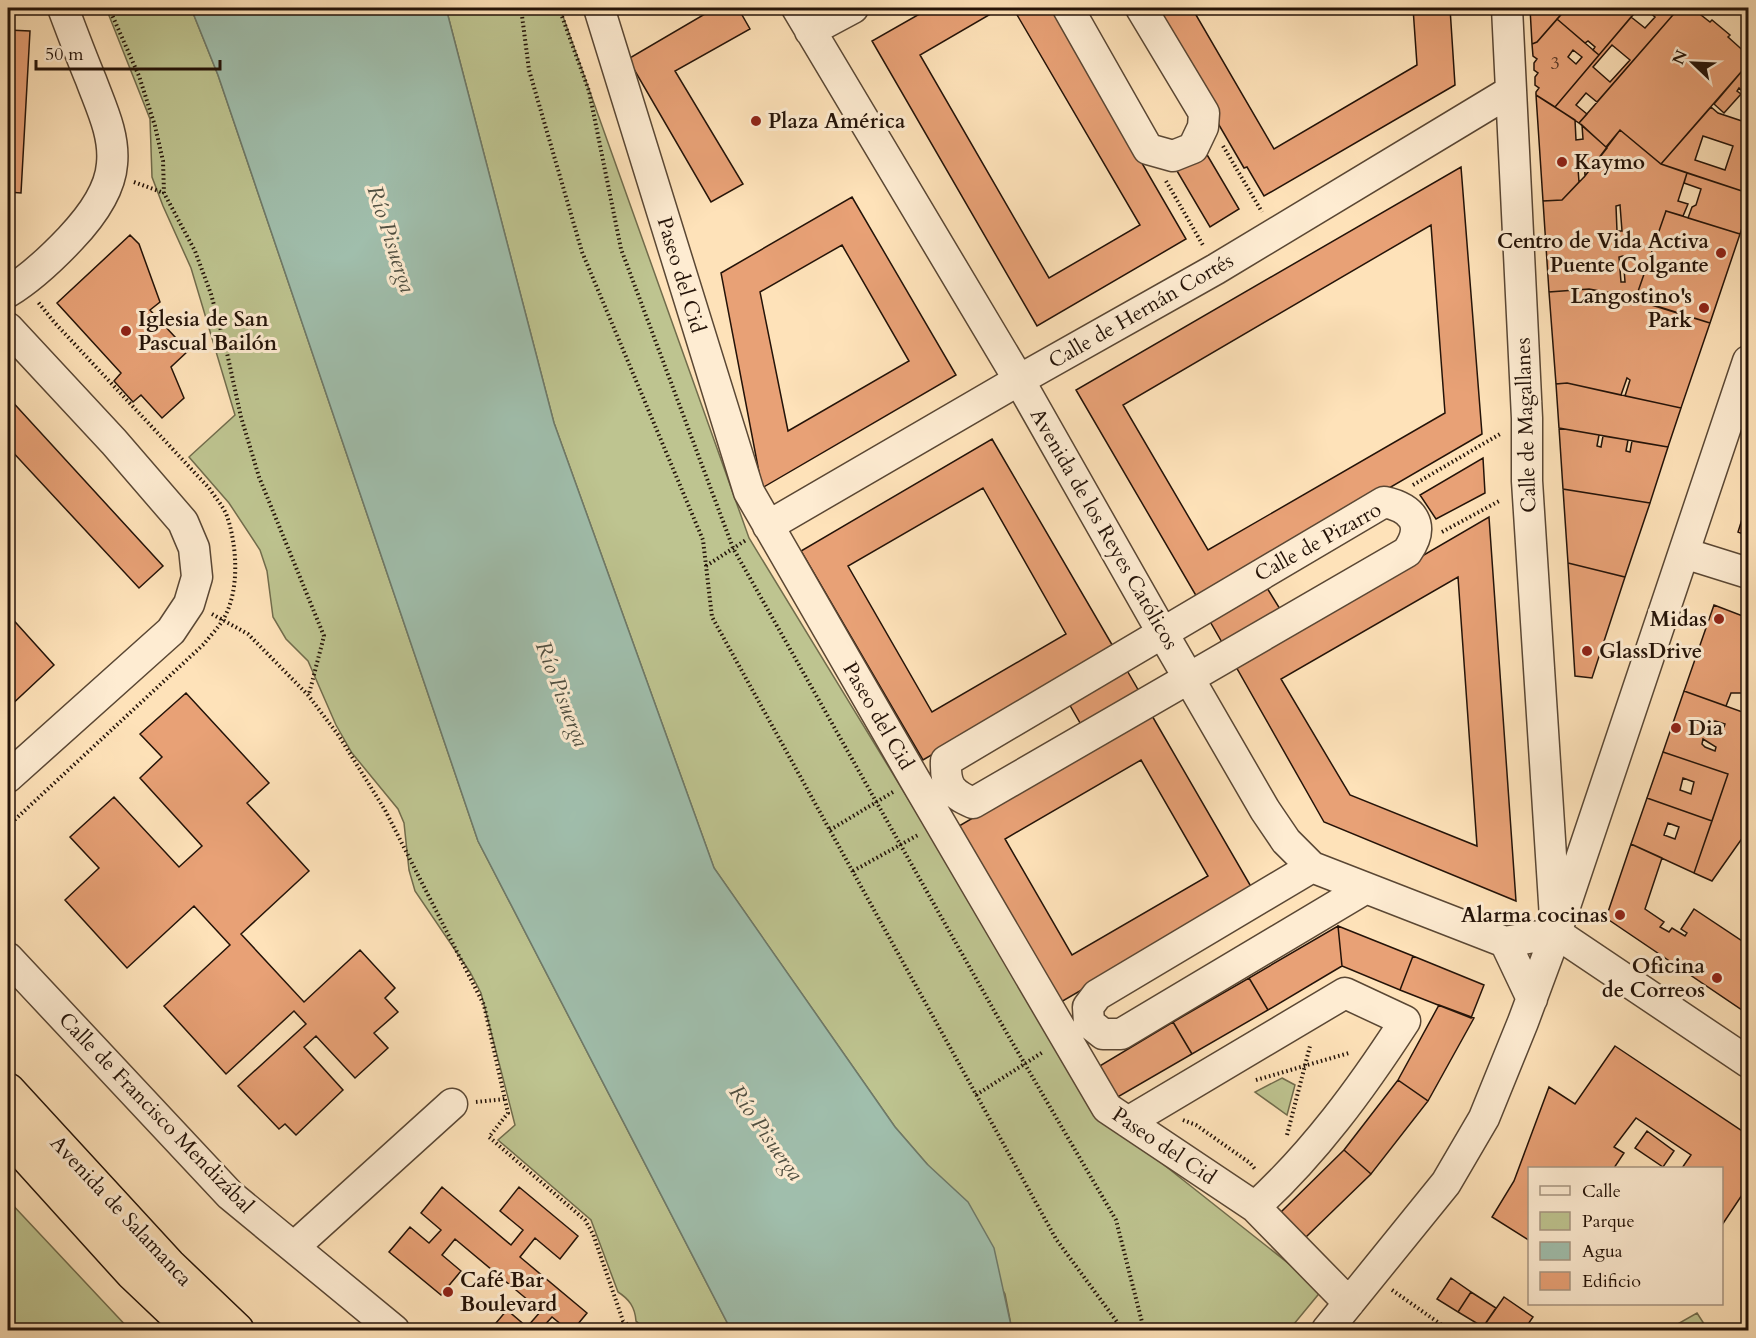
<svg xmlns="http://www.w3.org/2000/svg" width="1756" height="1338" font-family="Cardo,serif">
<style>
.green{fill:#bec490;stroke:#716c4c;stroke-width:1.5}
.water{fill:#a0beac;stroke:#6e7a6a;stroke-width:1.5}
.building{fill:#e8a176;stroke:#241308;stroke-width:1.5;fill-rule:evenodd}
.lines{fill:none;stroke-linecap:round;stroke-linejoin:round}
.minor-casing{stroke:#5a4734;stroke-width:33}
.highway-casing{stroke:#241308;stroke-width:36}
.path{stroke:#241308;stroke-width:4;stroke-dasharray:1.5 3;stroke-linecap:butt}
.minor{stroke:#feecd2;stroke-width:30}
.highway{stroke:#fee2b9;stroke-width:33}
.poi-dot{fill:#8f2418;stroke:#feecd2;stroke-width:2}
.labels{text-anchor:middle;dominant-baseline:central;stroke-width:6;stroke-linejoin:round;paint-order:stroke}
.number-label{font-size:18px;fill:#553624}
.poi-label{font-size:21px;font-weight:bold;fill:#241308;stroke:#feecd2;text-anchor:start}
.street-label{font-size:21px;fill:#241308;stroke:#feecd2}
.water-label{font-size:22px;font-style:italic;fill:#4f4f41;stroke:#feecd2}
</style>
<rect width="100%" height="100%" fill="#fee2b9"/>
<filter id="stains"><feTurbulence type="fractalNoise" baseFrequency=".00333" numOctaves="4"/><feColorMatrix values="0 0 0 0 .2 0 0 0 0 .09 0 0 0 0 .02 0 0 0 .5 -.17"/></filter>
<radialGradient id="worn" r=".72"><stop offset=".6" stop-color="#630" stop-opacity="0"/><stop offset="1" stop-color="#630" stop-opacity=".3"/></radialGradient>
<path class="green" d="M106,8H191L218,75L478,841L731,1330H647L636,1321C635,1307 629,1299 618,1292L591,1220L498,1140L515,1125L481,993L470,972L415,891L409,870L404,823L398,809L352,753L336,725L308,661L286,639L273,617L267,571L260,550L229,503L189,457L235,415L191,268L163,206L152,177L150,119Z
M446,8H560L749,538L1101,1115L1322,1290L1289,1330H1012L1005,1294L927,1164L895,1127L714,868L554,423Z
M1282,1078L1295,1085L1287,1115L1255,1092Z
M8,1200L130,1330H8Z
M1697,1313L1708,1330H1667Z"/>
<path class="water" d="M191,8H446L554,423L714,868L895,1127L927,1164L968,1202L994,1248L1012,1330H731L478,841L218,75Z"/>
<path class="building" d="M701,8H738L750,29L675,71L743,184L711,202L628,59L705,14Z
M930,8H1001L920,55L1049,278L1140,225L1013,8H1052L1186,239L1037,326L872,41Z
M1151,8H1192L1274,149L1417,65L1413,8H1450L1455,85L1264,196L1247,167L1244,168Z
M1530,8H1567L1537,42L1532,44Z
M1567,8H1613L1615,10L1617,8H1639L1599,55L1593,50L1595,47L1588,41L1585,43L1557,19Z
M1639,8H1679L1597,102L1586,93L1576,105L1587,114L1579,123L1555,107L1631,17L1645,28L1655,17L1644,8L1639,13L1636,11ZM1612,45L1630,60L1610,82L1593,67Z
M1679,8H1692L1710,22L1712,20L1730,35L1728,37L1748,55V64L1661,164L1620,130L1606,147L1579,123Z
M1557,19L1599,55L1555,107L1536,95V92L1539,88L1535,85V77L1538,73L1534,70V63L1537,59L1533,56L1532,44L1537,42ZM1573,50L1582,57L1576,64L1568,57Z
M8,30L30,31L21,193L8,192Z
M1748,64V97L1739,88L1737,91L1741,94L1724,113L1714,104Z
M1536,95L1575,120L1576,140L1583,139L1582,125L1607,148L1585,176L1584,154L1577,155L1579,182L1562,200L1543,201Z
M1748,104V193L1661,164L1711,107L1718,113L1742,121ZM1703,136L1733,146L1725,170L1695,160Z
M1620,130L1661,164L1687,173L1678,201L1688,204L1683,216L1666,211L1635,300L1589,289L1549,292L1543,201L1562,200L1585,176ZM1620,205L1622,231H1617L1616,206ZM1623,256L1625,282H1621L1619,257Z
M1206,153L1239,209L1210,227L1177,171Z
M1461,167L1482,434L1198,599L1076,390ZM1431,225L1445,413L1208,550L1123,405Z
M1687,173L1748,193V210L1740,234L1688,218L1692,207L1696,205L1701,189L1684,183Z
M852,197L956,375L762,488L721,273ZM842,245L909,361L788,431L760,292Z
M1666,211L1740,234L1710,323L1635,300Z
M130,235L139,244L160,302L150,310L188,351L171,367L184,398L162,418L141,395L133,402L114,381L121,373L57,303Z
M1589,289L1622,295L1710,323L1681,408L1625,396L1630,380L1627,378L1621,395L1567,383L1556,384L1549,292Z
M1567,383L1681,408L1668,447L1559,428L1556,384Z
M8,397L163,566L139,588L8,447Z
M1559,428L1599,435L1597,446L1601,447L1603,436L1628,440L1626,451L1630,452L1632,441L1668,447L1650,503L1563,489Z
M992,439L1114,648L923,760L801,551ZM983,488L1066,634L932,712L848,566Z
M1483,458L1485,493L1436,519L1420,495Z
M1563,489L1650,503L1625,577L1568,563Z
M1748,500V536L1738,532Z
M1489,517L1516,901L1324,822L1235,665ZM1458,577L1477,846L1350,795L1281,679Z
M1568,563L1625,577L1592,678L1575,676Z
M1264,583L1280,609L1223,644L1208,618Z
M1714,605L1748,618V688L1741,693H1731L1726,706L1684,691Z
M8,614L54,665L8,708Z
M1125,667L1140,693L1083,728L1068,702Z
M1684,691L1748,714V830L1712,881L1694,873L1728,774L1663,752ZM1715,721L1725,724L1724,727L1708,726L1710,722ZM1703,739L1716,747L1715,751L1705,747L1702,744Z
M186,693L269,783L247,803L309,871L241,934L304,1002L360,950L395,988L385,998L398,1012L374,1033L388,1048L355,1078L316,1036L304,1047L343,1090L296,1135L285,1124L279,1129L238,1086L306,1024L294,1011L226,1074L164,1006L230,945L194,906L127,968L65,900L99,868L70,837L114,797L179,867L202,846L140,778L162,757L140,734Z
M1151,714L1253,890L1061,1002L959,826ZM1141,760L1208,876L1072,955L1005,839Z
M1663,752L1728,774L1712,821L1647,798ZM1683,778L1694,782L1691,794L1680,790Z
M1647,798L1712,821L1694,873L1631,844ZM1668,823L1679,827L1675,839L1664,835Z
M1631,844L1662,858L1645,909L1664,922L1660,927L1669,932L1672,928L1685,936L1687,933L1681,929L1694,909L1748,945V1014L1606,918Z
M1338,926L1413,956L1400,990L1342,966Z
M1338,926L1342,966L1268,1010L1249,978Z
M1413,956L1484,985L1471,1018L1400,990Z
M1249,978L1268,1010L1192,1054L1173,1022Z
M1439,1005L1474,1018L1428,1101L1398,1080Z
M1173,1022L1192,1054L1116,1098L1098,1067Z
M1615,1046L1748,1135V1186L1722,1225V1168H1682L1691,1155L1636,1118L1614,1147L1624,1153L1614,1168H1530V1241L1492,1217L1514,1181L1549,1087L1575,1104Z
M1398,1080L1428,1101L1371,1174L1344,1150Z
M1647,1131L1674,1151L1663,1167L1635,1148Z
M1344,1150L1371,1174L1306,1237L1281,1212Z
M442,1187L511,1245L523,1230L500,1211L519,1187L578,1236L560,1259L535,1238L520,1257L587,1313L573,1330H568L552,1317L540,1330H490L507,1310L527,1327L541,1311L455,1239L442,1255L461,1271L441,1295L389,1252L410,1227L429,1243L441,1230L421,1213Z
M1451,1278L1471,1292L1458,1312L1437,1299Z
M1471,1292L1496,1308L1483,1327L1458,1312Z
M1504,1297L1533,1317L1524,1330H1481Z"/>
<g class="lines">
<defs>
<path id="minor" d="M599,8L749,492L915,780L1107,1108L1255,1207L1349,1303
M797,8L1019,380L1162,632L1265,810L1286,841L1312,867L1505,942L1556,933
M1068,8L1148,149L1173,156L1193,148L1203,127L1204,113L1141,8
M1507,8L1527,418V481L1555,918
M810,31L853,8
M8,292C31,278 51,259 70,239C89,219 110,192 112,164C115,135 101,107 91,80C81,56 72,32 63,8
M8,328L114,442L183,522L194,548L197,577L189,604L171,631L8,777
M1384,502C1413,508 1426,525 1407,552L973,803C951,793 945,787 946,761Z
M768,526L1019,380L1216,269L1511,91
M1684,553L1748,573
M1312,867L1097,995L1088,1007L1089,1023L1103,1034H1121L1366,888
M1556,933L1748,1062
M1505,942L1532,999
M8,958L230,1195L394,1330
M1128,1122L1345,993L1405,1021C1361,1089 1314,1153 1255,1207
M294,1247L452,1104
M1327,1330L1446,1183L1484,1118L1523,1022L1556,933L1748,361"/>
<path id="highway" d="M8,1090L169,1265L237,1330
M8,1136L132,1273L192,1330"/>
</defs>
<use href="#minor" class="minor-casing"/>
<use href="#highway" class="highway-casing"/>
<path class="path" d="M109,8L139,76L155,126L163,161L164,193L195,251L211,294L227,353L241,417L259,477L324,636L309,694
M521,8L529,70L582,252L703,540L712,617L1056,1239L1123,1330
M559,8L589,91L621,249L733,548L1005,1030L1116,1220L1144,1330
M1223,146L1262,212
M1166,181L1204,247
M134,182L164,193
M1413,485L1500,434
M1442,532L1501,500
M706,566L746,540
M212,614L248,634L308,695L339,736L385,810L484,1005L508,1113L489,1137L585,1220L593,1234L623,1321L634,1330
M8,826L204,644C210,636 219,627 224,618C240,589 237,546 227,516C223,506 215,497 209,488L54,322L38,302
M830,830L893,792
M853,871L918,835
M1256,1080L1349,1053
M976,1095L1043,1052
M476,1102L505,1099
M1183,1120L1196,1125L1250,1163L1255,1169
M1287,1135L1310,1046
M1392,1290L1449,1330"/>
<use href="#minor" class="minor"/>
<use href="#highway" class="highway"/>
</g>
<g class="poi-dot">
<circle cx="756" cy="121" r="6"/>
<circle cx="1562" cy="162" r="6"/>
<circle cx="1721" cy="253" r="6"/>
<circle cx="1704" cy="308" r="6"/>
<circle cx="126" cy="331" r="6"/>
<circle cx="1719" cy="619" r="6"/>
<circle cx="1587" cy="651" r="6"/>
<circle cx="1676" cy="728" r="6"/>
<circle cx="1620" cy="915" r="6"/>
<circle cx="1717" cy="978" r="6"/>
<circle cx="448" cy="1292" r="6"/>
</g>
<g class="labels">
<g class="number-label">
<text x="1555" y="63">3</text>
</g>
<g class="poi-label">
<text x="768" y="121">Plaza América</text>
<text x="1574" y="162">Kaymo</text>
<text x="1709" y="241" text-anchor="end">Centro de Vida Activa<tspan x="1709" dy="24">Puente Colgante</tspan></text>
<text x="1692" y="296" text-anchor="end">Langostino's<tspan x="1692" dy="24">Park</tspan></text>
<text x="138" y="319">Iglesia de San<tspan x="138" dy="24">Pascual Bailón</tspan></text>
<text x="1707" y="619" text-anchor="end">Midas</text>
<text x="1599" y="651">GlassDrive</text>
<text x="1688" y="728">Dia</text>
<text x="1608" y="915" text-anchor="end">Alarma cocinas</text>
<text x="1705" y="966" text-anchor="end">Oficina<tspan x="1705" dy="24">de Correos</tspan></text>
<text x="460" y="1280">Café Bar<tspan x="460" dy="24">Boulevard</tspan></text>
</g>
<g class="street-label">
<text transform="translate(681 275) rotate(73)">Paseo del Cid</text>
<text transform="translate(1141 311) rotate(-30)">Calle de Hernán Cortés</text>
<text transform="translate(1526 425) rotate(-92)">Calle de Magallanes</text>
<text transform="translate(1104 529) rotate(60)">Avenida de los Reyes Católicos</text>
<text transform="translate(1318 542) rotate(-29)">Calle de Pizarro</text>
<text transform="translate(878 716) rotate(60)">Paseo del Cid</text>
<text transform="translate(156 1113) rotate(46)">Calle de Francisco Mendizábal</text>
<text transform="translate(1164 1146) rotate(34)">Paseo del Cid</text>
<text transform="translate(121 1211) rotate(47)">Avenida de Salamanca</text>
</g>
<g class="water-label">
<text transform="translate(391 239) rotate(72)">Río Pisuerga</text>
<text transform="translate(562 694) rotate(69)">Río Pisuerga</text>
<text transform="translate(766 1133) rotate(55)">Río Pisuerga</text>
</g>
</g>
<rect width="1756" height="1338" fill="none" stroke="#fee2b9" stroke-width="30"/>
<rect x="9" y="9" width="1738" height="1320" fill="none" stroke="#241308" stroke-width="3"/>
<rect x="15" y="15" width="1726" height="1308" fill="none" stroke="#241308" stroke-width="1.5"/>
<rect x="1528" y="1167" width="195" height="138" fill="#feecd2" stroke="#a79581" stroke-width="1.5"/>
<rect x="1540" y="1186" width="30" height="9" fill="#feecd2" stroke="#a79581" stroke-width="1.5"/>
<text x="1582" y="1197" font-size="18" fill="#241308">Calle</text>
<rect x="1540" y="1212" width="30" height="18" fill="#bec490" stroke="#a79581" stroke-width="1.5"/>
<text x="1582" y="1227" font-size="18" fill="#241308">Parque</text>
<rect x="1540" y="1242" width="30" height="18" fill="#a0beac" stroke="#a79581" stroke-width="1.5"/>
<text x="1582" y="1257" font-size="18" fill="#241308">Agua</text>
<rect x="1540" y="1272" width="30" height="18" fill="#e8a176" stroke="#a79581" stroke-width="1.5"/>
<text x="1582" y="1287" font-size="18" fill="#241308">Edificio</text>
<g transform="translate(1693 63) rotate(293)" stroke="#feecd2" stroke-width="4.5" paint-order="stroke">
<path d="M0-4.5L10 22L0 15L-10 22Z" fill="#241308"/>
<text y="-9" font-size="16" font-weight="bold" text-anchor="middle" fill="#241308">N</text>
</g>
<path d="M36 60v9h184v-9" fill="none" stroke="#241308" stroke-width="3"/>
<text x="45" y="60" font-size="18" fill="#241308" stroke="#feecd2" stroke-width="4.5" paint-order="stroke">50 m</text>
<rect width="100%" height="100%" filter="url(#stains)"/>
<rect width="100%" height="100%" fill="url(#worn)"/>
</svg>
